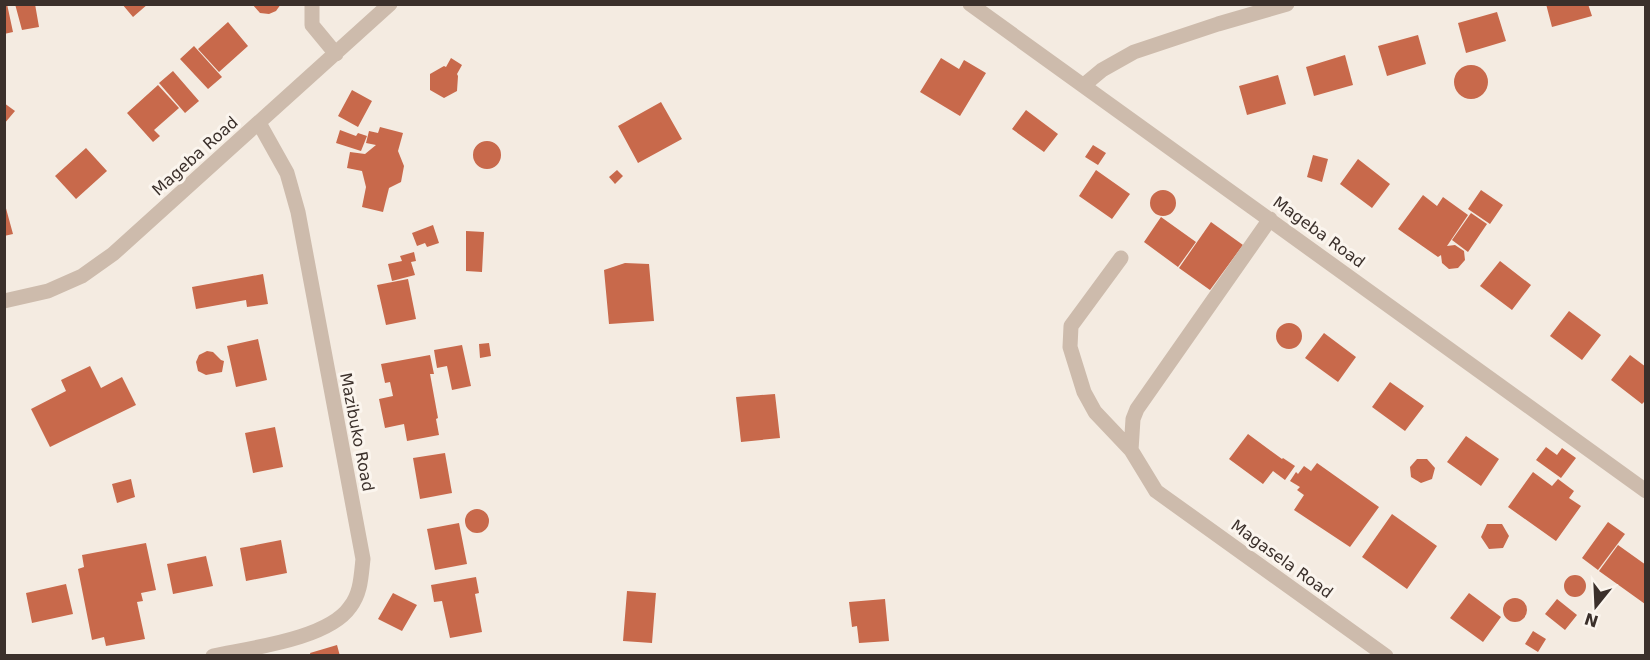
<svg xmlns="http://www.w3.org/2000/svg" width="1650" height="660" font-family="'DejaVu Sans',sans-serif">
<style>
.building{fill:#c8694b}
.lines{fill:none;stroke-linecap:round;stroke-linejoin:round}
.minor{stroke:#cdbbac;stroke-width:15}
.labels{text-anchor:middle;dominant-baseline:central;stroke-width:6;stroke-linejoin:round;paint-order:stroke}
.street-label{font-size:16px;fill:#3b302b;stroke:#fbf5ee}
</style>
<rect width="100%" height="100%" fill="#f4ebe1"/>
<path class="building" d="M4,4H7L13,32L4,34Z
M15,4H35L39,27L22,30Z
M122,4H148L133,17Z
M252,4H281L276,11L269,14L260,13Z
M1546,4H1588L1592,16L1552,27Z
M1497,12L1506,41L1466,53L1458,23Z
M228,22L248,46L219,72L198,49Z
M1418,35L1426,64L1387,76L1378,46Z
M194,46L222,77L208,89L180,59Z
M1345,55L1353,85L1314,96L1306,67Z
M451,58L462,65L457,74L458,76L457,91L444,98L430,90V74L444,66L446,67Z
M941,58L959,69L964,60L986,73L960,116L920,92Z
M1454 82a17 17 0 1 1 34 0a17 17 0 1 1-34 0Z
M173,71L199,101L185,113L159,83Z
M1278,75L1286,104L1247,115L1239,86Z
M158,85L179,108L154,130L160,136L153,142L127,113Z
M352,90L372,101L358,127L338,116Z
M661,102L682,139L638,163L618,126Z
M4,103L15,111L4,124Z
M1026,110L1058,134L1044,152L1012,129Z
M380,127L403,133L398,151L404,166L401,182L389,188L383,212L362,207L366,187L362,171L347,168L350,152L365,154L376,145L366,143L369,131L378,133Z
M340,130L356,136L358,133L367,136L361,151L336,143Z
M473 155a14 14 0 1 1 28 0a14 14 0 1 1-28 0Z
M1093,145L1106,153L1098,165L1085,157Z
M86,148L107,171L76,199L55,176Z
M1313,155L1328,159L1322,182L1307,177Z
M1358,159L1390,184L1372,208L1340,184Z
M617,170L623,176L615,184L609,177Z
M1096,170L1130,194L1112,219L1079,196Z
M1481,190L1503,205L1490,224L1468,209Z
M1150 203a13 13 0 1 1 26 0a13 13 0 1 1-26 0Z
M1423,195L1437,206L1443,197L1468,215L1447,246L1455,245L1464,251L1465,260L1458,268L1449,269L1442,263L1441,255L1438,257L1398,229Z
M4,201L13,234L4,236Z
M1471,213L1487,224L1468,252L1452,240Z
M1161,217L1196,242L1178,267L1144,242Z
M1211,222L1243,245L1210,290L1179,268Z
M433,225L439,243L427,247L425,243L417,246L412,233Z
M466,231L484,232L482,272L466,271Z
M414,252L416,261L411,262L415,275L392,281L388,264L402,261L400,256Z
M1500,261L1531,285L1512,310L1480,286Z
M625,263L649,264L654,321L609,324L604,270Z
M263,274L268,304L247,307L246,300L196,309L192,287Z
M408,279L416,319L386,325L377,285Z
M1569,311L1601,335L1582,360L1550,336Z
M1276 336a13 13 0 1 1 26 0a13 13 0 1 1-26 0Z
M1324,333L1356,357L1338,382L1305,358Z
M258,339L267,380L236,387L227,346Z
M489,343L491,356L480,358L479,344Z
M462,345L471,386L452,390L447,366L437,368L434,350Z
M207,351L213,352L221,360L224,361L222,372L206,375L198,371L196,362L199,355Z
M430,355L434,374H430L438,418L436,419L439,435L407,441L404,424L385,428L379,399L393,396L390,382L385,383L381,364Z
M1630,355L1646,367V400L1642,404L1611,380Z
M90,366L101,388L122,377L136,405L50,447L31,409L66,391L61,380Z
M1390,382L1424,406L1405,431L1372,407Z
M775,394L780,438L741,442L736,397Z
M275,427L283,467L253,473L245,433Z
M1248,434L1282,459L1283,458L1295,466L1285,480L1273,471L1263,484L1229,459Z
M1466,436L1499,459L1481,486L1447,462Z
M1546,447L1557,455L1562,448L1576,458L1561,478L1536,460Z
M445,453L452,493L420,499L413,458Z
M1417,459H1427L1435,468L1432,479L1421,483L1411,477L1410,467Z
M1317,463L1379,507L1350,547L1294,510L1304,495L1297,490L1300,487L1290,481L1296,472L1298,474L1304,466L1311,471Z
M1533,472L1552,486L1558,479L1574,491L1569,498L1581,506L1556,541L1508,507Z
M131,479L135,497L117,503L112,484Z
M465 521a12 12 0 1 1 24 0a12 12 0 1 1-24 0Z
M1392,514L1437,546L1407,589L1362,557Z
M1608,522L1625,534L1598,570L1582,558Z
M459,523L467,564L435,570L427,529Z
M1487,524H1502L1509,536L1503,548L1489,549L1481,537Z
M281,540L287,573L246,581L240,548Z
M146,543L156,590L141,593L143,601L137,602L145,639L106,646L104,637L92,640L78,569L84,567L82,555Z
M1618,545L1646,565L1645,604L1599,571Z
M206,556L213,586L173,594L167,564Z
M1564 586a11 11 0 1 1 22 0a11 11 0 1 1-22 0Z
M476,577L479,593L475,594L482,632L450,638L442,601L434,602L431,585Z
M66,584L73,614L32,623L26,593Z
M627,591L656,593L652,643L623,641Z
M393,593L417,605L402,631L378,619Z
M1469,593L1501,617L1483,642L1450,618Z
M1503 610a12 12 0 1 1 24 0a12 12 0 1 1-24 0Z
M885,599L889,641L859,643L857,626L852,627L849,602Z
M1557,599L1577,615L1565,630L1545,614Z
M1533,631L1546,639L1538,652L1525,644Z
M337,645L340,656H311L310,653Z"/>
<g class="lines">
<path class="minor" d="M312,4V25L336,54
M970,4L1646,491
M1084,85L1102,70L1134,52L1218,24L1287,4
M1270,219L1137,409L1133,419L1131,450L1156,491L1386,656
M1121,258L1071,326L1070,347L1084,392L1095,412L1131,450
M4,301L48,291L82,276L113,254L390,4
M213,656C250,648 328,639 350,607C361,593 361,576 363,559L298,212L287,173L259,123"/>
</g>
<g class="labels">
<g class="street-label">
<text transform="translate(195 156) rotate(-42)">Mageba Road</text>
<text transform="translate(1319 232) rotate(36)">Mageba Road</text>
<text transform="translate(357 432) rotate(79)">Mazibuko Road</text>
<text transform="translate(1282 559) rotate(36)">Magasela Road</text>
</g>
</g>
<rect width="1650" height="660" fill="none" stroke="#3b302b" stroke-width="12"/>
<g transform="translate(1596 606) rotate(198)" stroke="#fbf5ee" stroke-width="4.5" paint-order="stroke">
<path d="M0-4.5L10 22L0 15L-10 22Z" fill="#3b302b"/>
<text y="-9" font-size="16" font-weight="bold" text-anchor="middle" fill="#3b302b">N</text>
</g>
</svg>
